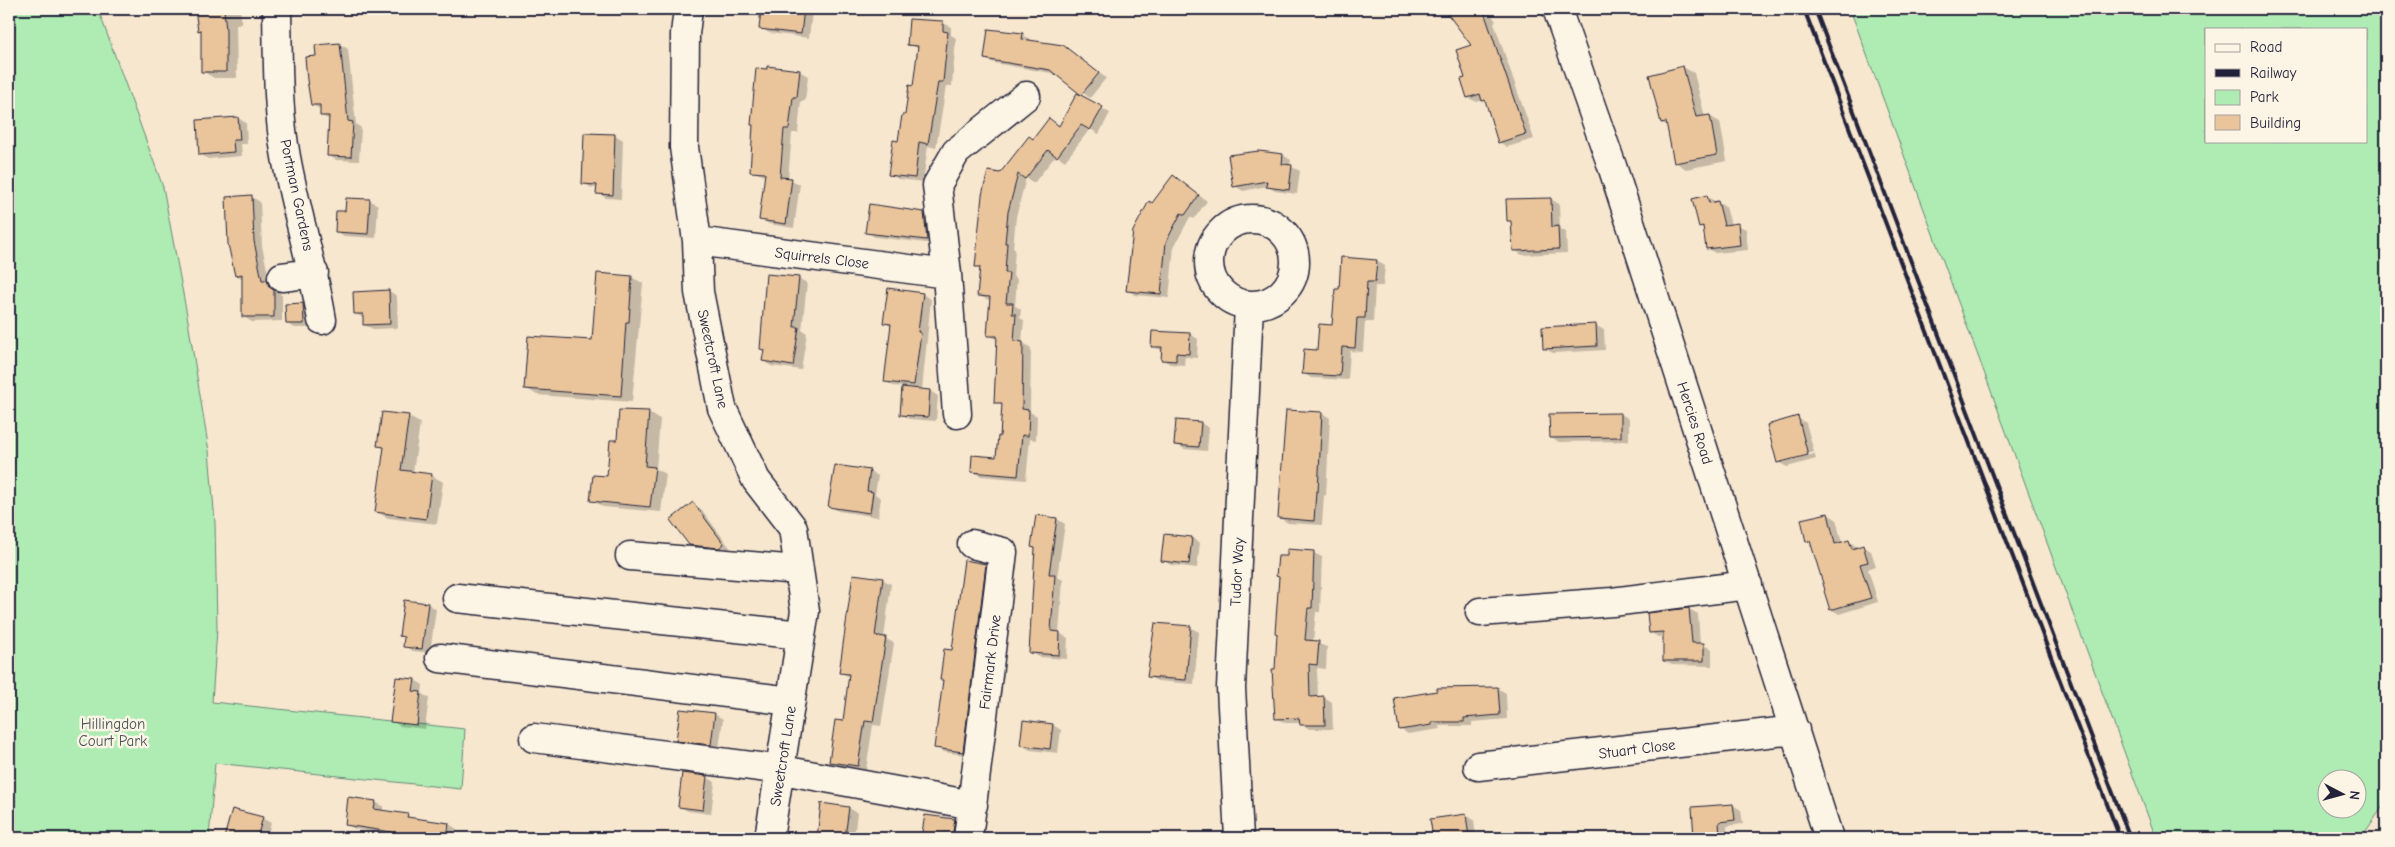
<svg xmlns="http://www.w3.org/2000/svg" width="2395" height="847" font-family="'Comic Neue',sans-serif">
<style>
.green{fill:#aeecb3;stroke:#688777;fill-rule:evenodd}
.shadow{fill:#0003;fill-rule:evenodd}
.building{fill:#eac59b;stroke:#22223b}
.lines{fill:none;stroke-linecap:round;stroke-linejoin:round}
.minor-casing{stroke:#22223b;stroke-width:31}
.minor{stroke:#fcf5e5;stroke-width:28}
.rail{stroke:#22223b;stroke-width:4}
.labels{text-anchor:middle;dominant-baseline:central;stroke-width:5;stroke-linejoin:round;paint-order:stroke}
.street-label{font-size:15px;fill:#22223b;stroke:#fcf5e5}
.park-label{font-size:15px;fill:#455459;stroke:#fcf5e5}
</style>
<rect width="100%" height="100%" fill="#f7e7cf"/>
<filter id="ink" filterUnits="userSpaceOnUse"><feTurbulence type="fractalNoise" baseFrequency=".02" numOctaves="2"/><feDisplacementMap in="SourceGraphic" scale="10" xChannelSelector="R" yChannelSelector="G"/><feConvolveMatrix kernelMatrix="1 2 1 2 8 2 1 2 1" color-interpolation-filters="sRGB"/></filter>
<g filter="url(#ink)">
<path class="green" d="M9,9H98L163,187L187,315L209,451L215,522L217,629L212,702L465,729L461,789L215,763L209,838H9Z
M1850,9H2386V802L2361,838H2156ZM2206,29H2366V141H2206ZM2328,780H2358V810H2328Z"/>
<path class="shadow" d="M197,9H240L242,24H236L237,78H214L202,71L203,32L199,30Z
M763,9H807L812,12L809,38L769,33L761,28Z
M1451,9H1487L1496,21L1494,23L1534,139L1507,147L1499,142L1487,102L1484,100L1477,102L1468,98L1467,79L1473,45L1448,12Z
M943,23L951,27V35L956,38L952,86H946L936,148L928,146L923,182L898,179L890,174L914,87L919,49L909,44Z
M1022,35L1031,39L1030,41L1063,46L1106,78L1090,98L1057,74L994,63L985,59Z
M340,44L348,49L356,124L361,128L359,161L336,160L328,155L330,120L322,116L320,109L312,105Z
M1683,67L1694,73L1705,117L1709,116L1720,122L1727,161L1686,169L1675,162L1668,126L1662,123Z
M799,71L808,76L805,101H801L798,133H792L788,179L800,184L794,228L769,224L760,219L765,176L751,171Z
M1077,94L1110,113L1099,134L1090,129L1065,161L1056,155L1034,183L1026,178L1016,217L1013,248L1015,249L1013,276L1017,279L1015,306L1021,309L1020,318L1024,320L1022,342L1031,348L1030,412L1037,416L1036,440L1030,439L1026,480L981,476L972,471L997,458L1001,438L1003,406L996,402L998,340L988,335L991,301L979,296L981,269L976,266L1000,175L1033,140L1050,119L1060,126Z
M238,118L246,123L247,144H241L242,156L208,159L200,154Z
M615,135L623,140L621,199L606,198L598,193V188H592L583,183Z
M1260,153L1283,155L1291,160L1290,166L1300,171L1297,194L1275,191L1267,186L1243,191L1235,186Z
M1181,182L1207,201L1194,219L1190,217L1174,247L1169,298L1135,295L1127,290L1153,204Z
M252,197L260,202L262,246L270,283L275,286L282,296V321L252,322L243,317V279L236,275L227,198Z
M1707,197L1726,207L1731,225H1737L1746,229L1748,250L1715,253L1707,248L1705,229L1700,226Z
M1551,199L1559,204L1560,229L1566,232L1567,253L1522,255L1514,250L1513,223L1508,220Z
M369,200L378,205L376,238L344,236L336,231L346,213Z
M924,213L932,218L935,244L875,237L866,232Z
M1377,261L1385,266L1383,286H1375L1373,322H1365L1363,352L1350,351L1348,380L1311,378L1303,373L1334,327L1340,290Z
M631,277L643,283L632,402L537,395L526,388L593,341Z
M798,278L807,283L802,330L807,333L801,370L771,366L763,361L765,351L761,349Z
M389,291L397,296L398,328L373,329L364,325V319L355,313Z
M922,294L931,299L922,390L930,391L938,396L936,421L909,419L901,414L904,387L893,386L885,381L892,327L885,323Z
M303,305L311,309L312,328H295L287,324Z
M1595,325L1604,330L1605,350L1553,353L1545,349Z
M1153,332L1190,334L1198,339L1197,358L1185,357L1184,365L1170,364L1162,359L1163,351L1152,346Z
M1287,411L1322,413L1330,418L1326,496L1324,495L1322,525L1288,523L1280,518Z
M383,413L409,417L420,423L413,473L431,475L443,482L437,524L388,518L377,512L385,449L379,445Z
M649,413L660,419L656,469L666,474L661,512L603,507L592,500L608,477L618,441Z
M1621,414L1629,419V441L1559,442L1551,438Z
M1798,418L1806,423L1816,459L1787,467L1778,462ZM1814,452V454L1783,462V460Z
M1201,423L1209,428L1207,451L1184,449L1176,444Z
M836,466L870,471L878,476L875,494L881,498L878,517L838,511L830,506Z
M693,504L701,509L731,549L728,552L698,549L689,544Z
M1828,514L1836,519L1842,543L1849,541L1858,548L1863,547L1871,551L1876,566L1868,569L1878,602L1839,614L1831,609L1812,544L1808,541Z
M1037,516L1057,519L1065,524L1057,577L1063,580L1059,633L1068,638L1067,659L1039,657L1031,652L1036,549L1033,547Z
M1165,535L1192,538L1200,543L1197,568L1171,565L1162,560Z
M1314,553L1322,557L1320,612H1316L1313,642L1327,647L1326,669L1317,668L1318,698L1324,697L1332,702L1333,729H1309L1301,723H1285L1276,718V670L1288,558Z
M985,565L994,570L971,756L944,752L935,747L944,681L941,679Z
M882,579L891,584L884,638L894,643L881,726L873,725L866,770L839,766L830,761L844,723L849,677L841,672Z
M428,604L436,609L430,653L413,651L404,646L406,638L401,635Z
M1689,609L1698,614L1700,644L1712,649V666L1672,665L1664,661V636L1658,637L1650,632L1649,614Z
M1190,627L1199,632L1194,684L1157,681L1149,677Z
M415,680L423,685L422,694L429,698L425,729L400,726L392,721Z
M1497,688L1506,693L1507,719L1472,722V726H1439L1440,729L1408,734L1400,729Z
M714,714L723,719L719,749L686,745L677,740Z
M1053,725L1061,730L1058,753L1030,750L1022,745Z
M684,774L707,777L715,782L711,814L688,811L679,806Z
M375,802L383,806V812L407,816L413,819L449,824L457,829L456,838H391L392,835L355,829L346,824Z
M822,805L849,808L857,813L854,838H818Z
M1733,805L1741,810L1743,824L1727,826L1728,838H1695L1693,808Z
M233,811L262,818L271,823L267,838H226Z
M1466,815L1474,820L1476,838H1434L1431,820Z
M926,816L954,820L962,825L961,838H922Z"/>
<path class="building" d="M195,9H224L226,31V72H201V30L198,31Z
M761,9H804L801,34L759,29Z
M1444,9H1483L1526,134L1498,143L1485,100L1482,101L1480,94L1467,98L1461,79L1465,78L1456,50L1471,45Z
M909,19L943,21V31L948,32L943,82H938L928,144L919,142L915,178L888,175L893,140L898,141L902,115H905L909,85L913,86L918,46L907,45Z
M988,29L1023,33L1022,39L1063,45L1099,73L1081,95L1050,70L984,59Z
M340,43L348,121L353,122L351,157L327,156L329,116H320V105H311L307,80L305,57L316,56L315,45Z
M767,66L800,70L797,97H793L789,129H784L780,177L792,178L786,224L759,220L765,173L750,172L753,125H751L756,68L767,69Z
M1683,66L1696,117L1710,115L1717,155L1674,163L1666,122L1661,123L1649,75Z
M1077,93L1103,107L1090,130L1081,125L1057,157L1048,150L1025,179L1018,174L1008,212L1005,243H1007L1005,273H1009L1006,303H1013L1012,314H1016L1014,341L1023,342L1022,409L1029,410L1028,436L1022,435L1018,476L971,472L972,455L996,457L998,436L1000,437L1002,403H994L997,336H987L990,297L977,296L980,267H975L982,195L988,171L1000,173L1029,136L1033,139L1049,118L1059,126Z
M238,117L240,140H233L234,152L199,155L197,120Z
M584,133L615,134L613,195L596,194L597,185L582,184Z
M1259,151L1283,154L1282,164L1292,165L1289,190L1266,187L1267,181L1233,187L1228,155Z
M1173,175L1199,195L1185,215L1181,213L1166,242L1161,294L1126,291L1133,231L1149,201L1152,203Z
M252,195L254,241L262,280H267L269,287L274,290V317H242V274L235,276L228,244L226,197Z
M1707,195L1709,203L1718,201L1724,225L1738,223L1740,245L1706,249L1703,226L1699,227L1692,199Z
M346,198L370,199L368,234L335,232L336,211H345Z
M1551,198L1552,227L1558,226L1559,249L1513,251L1511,221H1507L1506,199Z
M869,204L924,212L927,240L865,233Z
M1341,257L1377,260L1375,282H1367L1365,318H1357L1355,348L1342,347L1340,376L1302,374L1304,349L1317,350L1319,324L1332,325L1335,289H1339Z
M597,273L632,276L629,322H626L621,396L524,389L528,336L592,340Z
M766,274L799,277L794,327H799L793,366L762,361L764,350L760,349Z
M888,288L923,293L918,332L921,333L914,385L884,382L891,324L883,323Z
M389,290L390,324L363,325V314H354L353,292Z
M303,303L304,324H286L285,304Z
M1596,324L1597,346L1543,349L1542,327Z
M1152,331L1190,333L1189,354L1176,353V361L1161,360L1162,347H1151Z
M902,387L930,390L928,417L900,415Z
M619,410L649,411L645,466L655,467L650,507L590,501L593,475L607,476L610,440H617Z
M1286,410L1322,412L1318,492L1316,491L1314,521L1278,518Z
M382,412L409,415L401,470L432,474L426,519L375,512L384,447L377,446Z
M1621,413V437L1550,438L1549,414Z
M1798,416L1808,455L1777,463L1767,425Z
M1176,420L1201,422L1199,447L1174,445Z
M835,465L870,470L867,491L873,492L870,513L828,507Z
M693,502L724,544L719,548L689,545L670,520Z
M1828,513L1835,544L1849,540L1852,549L1863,545L1868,562L1860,564L1871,598L1830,610L1824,591L1825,590L1810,541L1806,542L1801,519Z
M1036,515L1057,518L1049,574H1055L1051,631L1060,632L1059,655L1029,653L1035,548L1031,547Z
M1164,534L1192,537L1189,564L1161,561Z
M1287,549L1314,551L1312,608H1308L1305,640L1319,641L1317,665L1309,664L1310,697L1324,696L1325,725H1300L1299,718L1275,719L1272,669H1275L1277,634L1275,633L1279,577L1276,576L1278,556H1287Z
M964,560L986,564L963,752L934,748L943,680H940L944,649L952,650Z
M853,574L883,578L875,636L886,637L873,722L865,721L858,766L829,762L835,720L843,721L849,674L839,673Z
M404,600L428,603L422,649L403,647L404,637L399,636Z
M1689,608L1692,643H1704V661H1663V632L1649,633L1647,613Z
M1155,623L1191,626L1186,680L1147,677Z
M396,677L415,679L413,691L421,692L417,725L390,722Z
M1498,687L1500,715L1464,718V722H1432V725L1399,730L1394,698L1437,691V688Z
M680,709L715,713L711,745L676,741Z
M1023,720L1053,724L1050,749L1020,745Z
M682,773L707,776L703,810L678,807Z
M348,797L376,801L374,809L408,814L407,817L449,823L447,838H390L391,832L345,825Z
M821,803L849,807L845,838H817Z
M1733,804L1735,820L1719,822L1720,837L1694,838L1692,807Z
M232,809L263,817L257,838H224Z
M1466,814L1469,838H1433L1430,819Z
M925,815L955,819L952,838H921Z"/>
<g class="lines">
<defs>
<path id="minor" d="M277,9C278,58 277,109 286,157C296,212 313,265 322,320
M688,9L685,34L684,147L697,241L699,292L722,408L756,480L793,528L805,611L769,838
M1557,9L1612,166L1829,838
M1209 262a43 43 0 1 1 86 0a43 43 0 1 1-86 0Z
M697,241L947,274
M282,277L314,273
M957,414L947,274L937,185L956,152L1026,96
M630,556L799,570
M457,598L801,635
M1480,612L1612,602L1748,585
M440,658L791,701
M534,738L782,770L973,805
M1478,766L1795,730
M968,838L1003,552L972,544
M1239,838L1231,688L1249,306"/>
</defs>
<use href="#minor" class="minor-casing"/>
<use href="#minor" class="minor"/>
<path class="rail" d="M1804,9L2120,838
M1815,9L2130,838"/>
</g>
</g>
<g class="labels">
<g class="street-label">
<text transform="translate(297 195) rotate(78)">Portman Gardens</text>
<text transform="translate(822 258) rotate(7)">Squirrels Close</text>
<text transform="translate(713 359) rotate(78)">Sweetcroft Lane</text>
<text transform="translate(1695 423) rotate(72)">Hercies Road</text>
<text transform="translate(1237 572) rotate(-87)">Tudor Way</text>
<text transform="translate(990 662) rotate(-83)">Fairmark Drive</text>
<text transform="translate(1637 749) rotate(-7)">Stuart Close</text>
<text transform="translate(783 756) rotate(-81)">Sweetcroft Lane</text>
</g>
<g class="park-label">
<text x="113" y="724">Hillingdon<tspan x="113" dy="17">Court Park</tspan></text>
</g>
</g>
<rect width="2395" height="847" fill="none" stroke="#fcf5e5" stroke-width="30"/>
<rect x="15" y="15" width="2365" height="817" fill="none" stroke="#22223b" stroke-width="2" filter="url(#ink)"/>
<rect x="2205" y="28" width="162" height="115" fill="#fcf5e5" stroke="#a5a1a1"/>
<rect x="2215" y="44" width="25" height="8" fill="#fcf5e5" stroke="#a5a1a1"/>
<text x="2250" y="52" font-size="15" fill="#22223b">Road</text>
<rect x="2215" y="69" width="25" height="8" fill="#22223b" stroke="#a5a1a1"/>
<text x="2250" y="78" font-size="15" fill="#22223b">Railway</text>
<rect x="2215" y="90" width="25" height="15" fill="#aeecb3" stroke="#a5a1a1"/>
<text x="2250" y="102" font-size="15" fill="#22223b">Park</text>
<rect x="2215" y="115" width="25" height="15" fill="#eac59b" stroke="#a5a1a1"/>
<text x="2250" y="128" font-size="15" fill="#22223b">Building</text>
<g transform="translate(2342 794) rotate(96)"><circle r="24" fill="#fcf5e5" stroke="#a5a1a1"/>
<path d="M0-4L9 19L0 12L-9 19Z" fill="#22223b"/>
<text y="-8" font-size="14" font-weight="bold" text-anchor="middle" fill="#22223b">N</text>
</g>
</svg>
